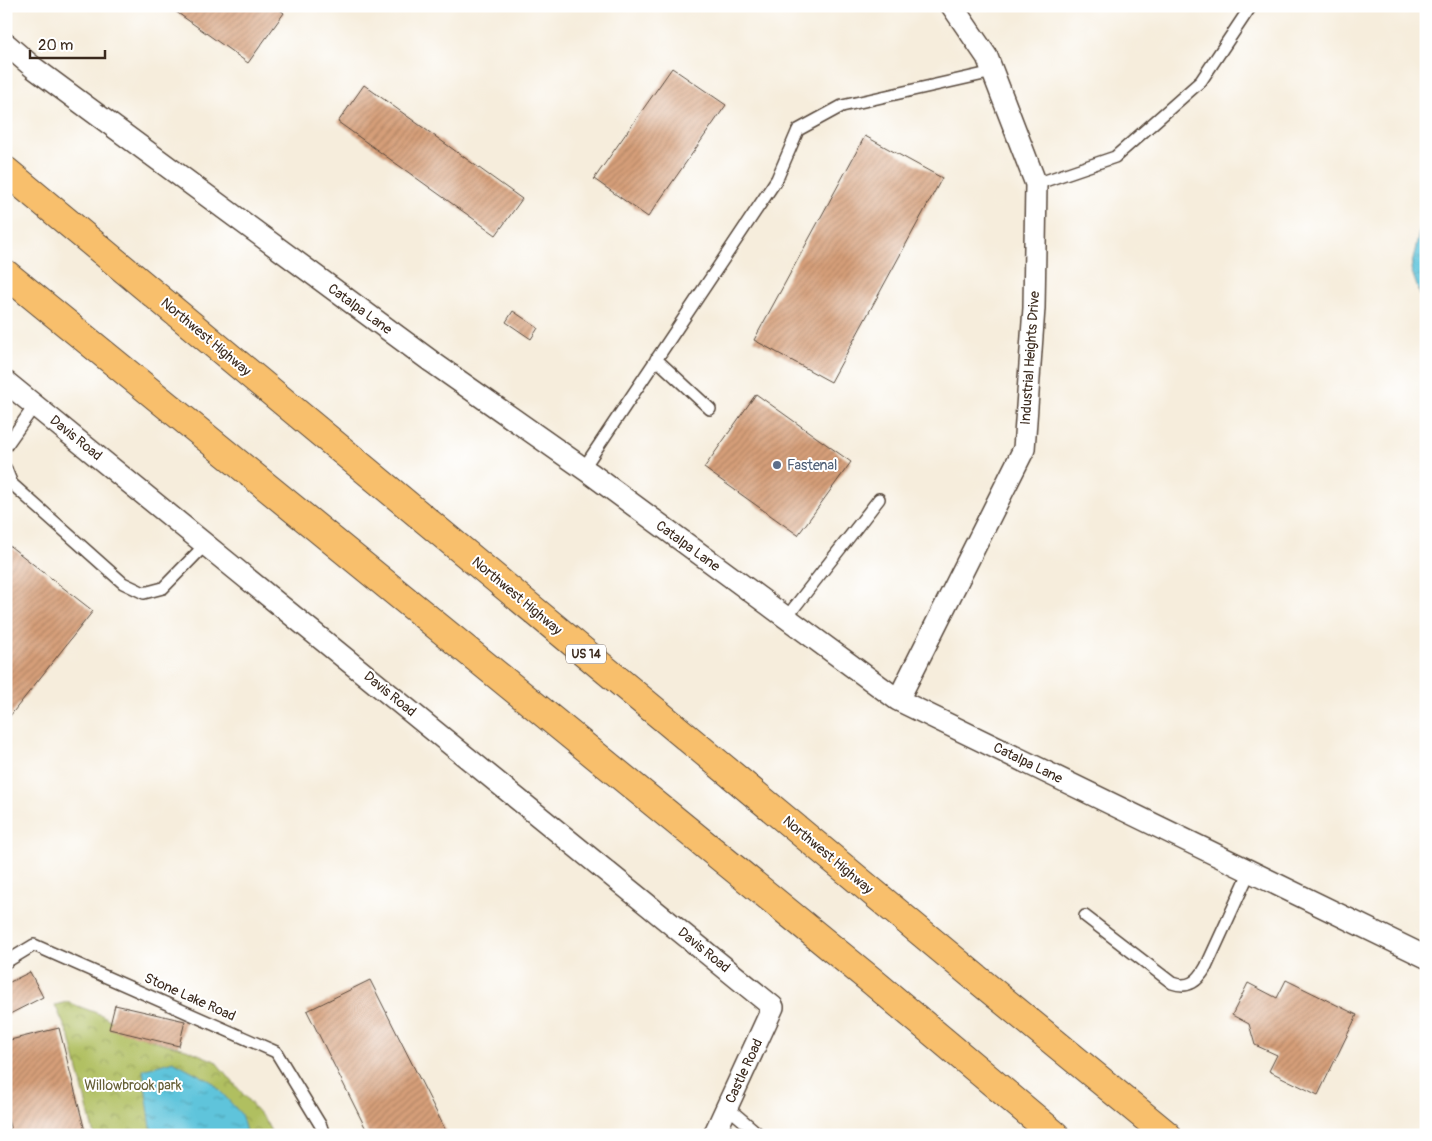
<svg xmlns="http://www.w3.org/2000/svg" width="1432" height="1141" font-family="Pangolin,sans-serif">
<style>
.park{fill:url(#park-crowns);stroke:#767440}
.water{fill:url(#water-ripples);stroke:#4c777c}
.building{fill:url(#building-hatch)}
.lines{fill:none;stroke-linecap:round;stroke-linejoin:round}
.service-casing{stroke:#57473a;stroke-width:14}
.minor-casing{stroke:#57473a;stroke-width:24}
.primary-casing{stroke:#57473a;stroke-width:30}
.service{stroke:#fff;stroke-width:11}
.minor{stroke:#fff;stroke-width:21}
.primary{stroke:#f8bf6c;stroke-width:28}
.service-dot{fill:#5c6f8a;stroke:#fff;stroke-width:2}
.labels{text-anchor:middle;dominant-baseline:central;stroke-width:4;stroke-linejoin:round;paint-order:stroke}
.shield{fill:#fff;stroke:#766a62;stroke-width:1}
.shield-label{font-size:12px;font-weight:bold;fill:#3b2a1e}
.street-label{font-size:14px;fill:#3b2a1e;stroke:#fff}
.service-label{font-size:14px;fill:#4e5e75;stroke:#fff;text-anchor:start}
.park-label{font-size:14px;fill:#645e35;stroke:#fff}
</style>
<defs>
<pattern id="park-crowns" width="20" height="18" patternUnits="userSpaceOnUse" patternTransform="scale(1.25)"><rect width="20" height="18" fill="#b0bf61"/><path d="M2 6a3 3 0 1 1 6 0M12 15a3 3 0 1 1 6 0" fill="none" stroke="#909b4f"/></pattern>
<pattern id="water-ripples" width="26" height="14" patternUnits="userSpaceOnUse" patternTransform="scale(1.25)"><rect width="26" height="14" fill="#5ec4db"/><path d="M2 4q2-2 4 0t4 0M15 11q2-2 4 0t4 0" fill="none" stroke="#4f9fb1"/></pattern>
<pattern id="building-hatch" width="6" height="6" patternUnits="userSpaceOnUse" patternTransform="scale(1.25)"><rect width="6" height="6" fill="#d69f79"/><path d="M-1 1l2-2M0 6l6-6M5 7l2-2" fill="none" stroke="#af8263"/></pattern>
</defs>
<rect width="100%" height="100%" fill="#fff"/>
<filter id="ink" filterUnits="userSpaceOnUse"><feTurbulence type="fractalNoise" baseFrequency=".02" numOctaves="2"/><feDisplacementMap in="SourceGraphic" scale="10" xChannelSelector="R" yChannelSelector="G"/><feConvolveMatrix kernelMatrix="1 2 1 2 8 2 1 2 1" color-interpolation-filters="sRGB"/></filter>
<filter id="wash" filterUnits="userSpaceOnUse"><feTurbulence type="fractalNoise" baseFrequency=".0096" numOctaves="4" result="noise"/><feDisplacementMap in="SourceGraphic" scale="20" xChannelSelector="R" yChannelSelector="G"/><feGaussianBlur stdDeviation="1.12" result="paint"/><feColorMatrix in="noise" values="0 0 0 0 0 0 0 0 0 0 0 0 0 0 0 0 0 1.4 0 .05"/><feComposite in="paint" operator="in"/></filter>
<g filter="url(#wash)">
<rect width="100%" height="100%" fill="#f6eddc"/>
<path class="park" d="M67,1002L102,1015L127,1031L155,1041L186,1049L215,1061L265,1120L273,1135H94L70,1038L55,1005Z"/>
<path class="water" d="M1426,201V312L1411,269Z
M173,1061L212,1082L241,1114L247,1135H152L143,1070Z"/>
<g id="blocks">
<path class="building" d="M168,6H275L284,13L248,63Z
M672,68L726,105L648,217L594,179Z
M364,85L522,199L496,235L338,122Z
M865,136L942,178L831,382L754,340Z
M513,311L538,328L531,339L506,322Z
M756,394L851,462L798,535L704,468Z
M6,543L93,611L6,721Z
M30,972L43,997L6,1016V984Z
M370,980L448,1135H369L307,1011Z
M1286,980L1357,1015L1318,1095L1269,1071L1277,1055L1255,1045L1249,1024L1232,1015L1248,983L1277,998Z
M115,1005L185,1021L179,1046L109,1029Z
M59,1028L86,1135H12L6,1112V1041Z"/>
</g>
</g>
<g filter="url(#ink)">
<use href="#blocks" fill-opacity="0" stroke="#57473a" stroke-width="1"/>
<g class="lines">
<defs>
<path id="service" d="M1036,184L1115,157L1201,81L1251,6
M656,359L710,409
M6,446L35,405
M6,469L12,484L123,583L144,593L163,588L206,544
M583,469L777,179L798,130L842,106L993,72
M786,618L879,499
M1085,916L1172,983C1189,989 1198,981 1206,967L1250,871
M6,962L34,945L276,1052L321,1126L324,1135
M727,1107L760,1135"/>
<path id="minor" d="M6,44L34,68L432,362L590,473L898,700L1426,957
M6,382L773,1007L714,1135
M898,700L1024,449L1034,308L1036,184L987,57L952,6"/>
<path id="primary" d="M6,171L976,978L1167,1135
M6,274L872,981L1055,1135"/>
</defs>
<use href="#service" class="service-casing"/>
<use href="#minor" class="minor-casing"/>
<use href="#primary" class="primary-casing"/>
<use href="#service" class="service"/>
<use href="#minor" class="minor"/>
<use href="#primary" class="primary"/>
</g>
</g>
<circle class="service-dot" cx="777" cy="465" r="5"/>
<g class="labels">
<rect class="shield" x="566" y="644.5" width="40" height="19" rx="4"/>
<g class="shield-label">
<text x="586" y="654">US 14</text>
</g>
<g class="street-label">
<text transform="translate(360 309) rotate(36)">Catalpa Lane</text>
<text transform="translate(206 337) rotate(40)">Northwest Highway</text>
<text transform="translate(1030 358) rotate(-86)">Industrial Heights Drive</text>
<text transform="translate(76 438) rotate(39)">Davis Road</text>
<text transform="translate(688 546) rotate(36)">Catalpa Lane</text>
<text transform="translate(517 596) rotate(40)">Northwest Highway</text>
<text transform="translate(390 694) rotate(39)">Davis Road</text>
<text transform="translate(1028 763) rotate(26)">Catalpa Lane</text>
<text transform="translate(828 855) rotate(40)">Northwest Highway</text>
<text transform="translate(704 950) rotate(39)">Davis Road</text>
<text transform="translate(190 997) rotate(24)">Stone Lake Road</text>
<text transform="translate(744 1071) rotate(-65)">Castle Road</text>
</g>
<g class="service-label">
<text x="787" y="465">Fastenal</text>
</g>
<g class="park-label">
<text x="133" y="1085">Willowbrook park</text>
</g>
</g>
<rect width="1432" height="1141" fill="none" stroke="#fff" stroke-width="25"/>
<path d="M30 50v8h75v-8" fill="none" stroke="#3b2a1e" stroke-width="2.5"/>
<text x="38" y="50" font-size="15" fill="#3b2a1e" stroke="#ffffff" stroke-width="4" paint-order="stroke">20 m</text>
</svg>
